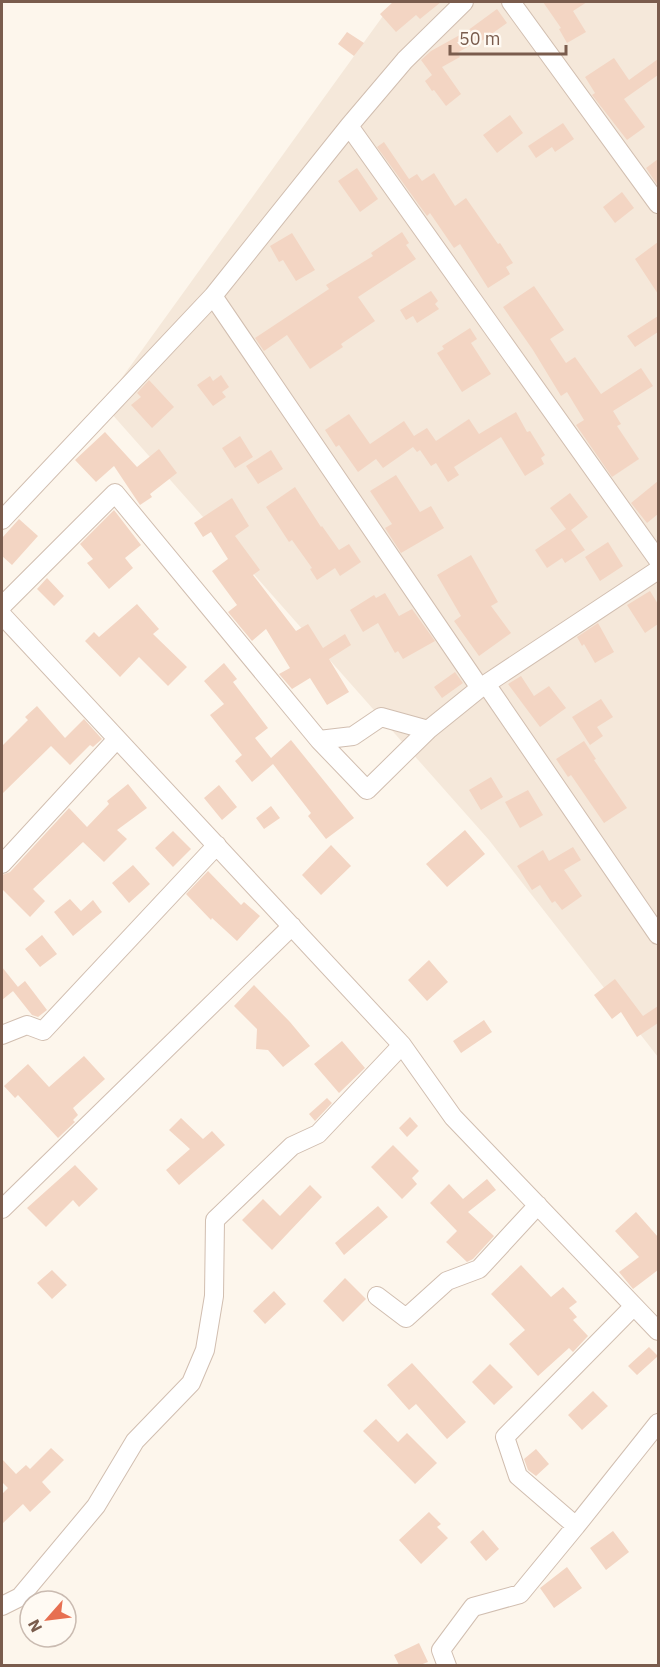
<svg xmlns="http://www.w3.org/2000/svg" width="660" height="1667" font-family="'IBM Plex Sans',sans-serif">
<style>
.residential{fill:#f5e8da}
.building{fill:#f3d5c3}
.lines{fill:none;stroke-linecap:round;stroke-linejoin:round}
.minor-casing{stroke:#d1beb0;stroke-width:20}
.minor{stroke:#fff;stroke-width:18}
</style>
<rect width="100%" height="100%" fill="#fdf6ec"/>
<path class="residential" d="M393,2H658V1057L489,840L103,404Z"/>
<path class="building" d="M393,2H441L420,19L416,15L396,32L380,14Z
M543,2H587L573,11L586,32L567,43L559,29L561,28Z
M497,9L507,23L480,42L478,41L457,53L460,57L442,67L461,94L446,106L434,90L432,91L425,81L432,75L421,60L431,51L467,31Z
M347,32L364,43L354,56L338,44Z
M614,58L629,80L658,59V75L624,99L645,127L627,140L592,95L595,93L585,77Z
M510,115L523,133L497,153L483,135Z
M563,123L574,139L555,152L552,147L536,158L528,146Z
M384,142L409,179L417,174L422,181L434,173L455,206L466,198L498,244L500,243L513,263L506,267L510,274L488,288L460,244L454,248L430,213L427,216L377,147Z
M658,159V186L646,168Z
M357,168L378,199L360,212L338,181Z
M622,192L634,208L615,223L603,207Z
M402,232L409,243L406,245L416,259L358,297L375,321L341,344L343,347L310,369L287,335L264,351L255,338L329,289L326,285L373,256L371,253Z
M292,233L315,270L296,281L283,260L279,262L270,246Z
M658,242V294L635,259Z
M534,286L564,330L550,339L566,363L575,357L601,394L641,368L653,386L613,411L621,424L617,426L639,459L612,477L576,425L584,420L567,392L561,396L533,350L503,307Z
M431,291L438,301L435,304L439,309L417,323L413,316L406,320L400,310Z
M658,316V332L635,347L627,336Z
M470,328L477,339L471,343L491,374L462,392L437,353L444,349L442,346Z
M221,375L229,387L222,392L226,397L213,406L197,385L210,376L213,381Z
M149,380L174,407L152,428L131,405L141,397L137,393Z
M516,412L527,432L530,431L545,455L541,458L544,464L525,476L501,437L454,467L459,475L448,482L436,463L431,466L420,450L417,452L413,447L383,468L376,459L358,472L339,445L336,447L325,430L349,414L370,444L404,421L414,436L427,428L436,441L469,419L479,434Z
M105,432L137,467L159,449L177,473L150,494L152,497L140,505L114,466L96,482L75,460Z
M240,436L253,457L235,468L222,448Z
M271,450L283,469L258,484L246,466Z
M396,475L420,512L431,506L444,528L401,553L385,528L392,524L370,491Z
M658,481V514L647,523L631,503Z
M295,487L321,527L322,526L339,550L349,544L361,562L340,576L335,568L317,580L310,569L312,568L292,540L289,542L266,507Z
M570,493L588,517L571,530L585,550L565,563L562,558L547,568L535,550L566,529L550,508Z
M232,498L249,526L235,536L260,570L253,575L296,631L308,624L323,648L345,634L351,645L329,659L349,692L327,705L310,678L292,689L279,674L290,668L266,629L252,641L228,612L237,605L212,571L228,559L211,532L203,537L194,523Z
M114,510L141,545L125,558L133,568L109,589L87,563L93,559L80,544Z
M19,519L38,536L12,565L2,556V538Z
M608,542L623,566L600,581L585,557Z
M471,555L498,602L491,606L511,633L479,656L454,621L461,616L437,575Z
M47,578L64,596L54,606L37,589Z
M650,591L658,604V624L645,633L627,605Z
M385,593L399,616L412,609L435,641L403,659L398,651L395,653L378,623L363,632L350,610L374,595L376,598Z
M137,604L159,629L153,634L187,667L168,686L139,657L120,677L85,641L94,632L99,637Z
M598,623L614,652L595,663L584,644L582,646L577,637Z
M224,663L237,679L233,682L268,728L255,738L271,758L291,740L354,818L326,839L308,816L311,813L273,764L252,782L235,761L242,755L210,715L224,704L204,681Z
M455,672L463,683L442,698L434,687Z
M521,676L534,696L549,686L566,708L540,727L508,684Z
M601,699L613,717L597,727L603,736L590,745L572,717Z
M37,706L65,738L84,719L102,739L93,747L90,745L70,765L51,746L2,794V746L28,720L25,717Z
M584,741L596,759L594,760L627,808L604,823L571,775L568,777L556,759Z
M491,777L503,797L481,810L469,790Z
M128,784L147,808L117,830L127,839L104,862L83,842L33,889L45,901L30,917L2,889V875L10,872L69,808L87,827L109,804L107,801Z
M219,785L237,807L222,820L204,798Z
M528,790L543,815L520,828L505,802Z
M271,806L280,818L264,829L256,818Z
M465,830L485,854L447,887L426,864Z
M173,831L191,849L173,867L155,848Z
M331,845L351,866L321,895L302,875Z
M573,847L581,860L564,870L582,896L562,910L555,901L552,903L540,885L532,890L517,866L543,850L549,861Z
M133,865L150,884L129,903L112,883Z
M208,871L241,905L244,902L260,916L237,941L212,918L211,920L186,894Z
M70,899L81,911L93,900L102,912L73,936L54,912Z
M42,935L57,954L40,967L25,949Z
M429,960L448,982L427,1001L408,980Z
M2,967L18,987L2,1000Z
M615,979L643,1016L658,1006V1023L637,1037L621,1012L612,1019L594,995Z
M25,981L47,1010L38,1017L32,1015L13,991Z
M254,985L290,1022L310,1046L283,1067L268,1050L256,1049L257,1029L234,1006Z
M484,1020L492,1032L461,1053L453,1041Z
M342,1041L365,1068L339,1093L314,1064Z
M84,1056L105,1079L73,1108L78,1115L73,1120L75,1122L58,1138L18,1095L15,1098L4,1086L28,1064L49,1087Z
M327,1098L332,1103L315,1121L309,1114Z
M410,1117L418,1126L407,1137L399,1128Z
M181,1118L203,1139L212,1131L225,1145L179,1185L166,1170L190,1149L169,1130Z
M393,1145L419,1171L412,1178L417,1184L402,1199L371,1167Z
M75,1165L98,1189L79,1207L73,1200L46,1227L27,1208Z
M487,1179L496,1190L468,1212L494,1236L473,1259L467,1262L446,1242L457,1231L430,1203L449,1184L463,1199Z
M310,1185L322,1197L272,1250L242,1220L263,1199L280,1216Z
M378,1206L388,1217L344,1255L335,1243Z
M636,1212L658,1237V1270L633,1289L619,1272L639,1257L615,1231Z
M521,1265L551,1297L563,1287L577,1302L569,1308L577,1317L573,1320L588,1336L573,1352L569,1348L538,1376L509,1344L525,1330L491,1294Z
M52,1270L67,1285L52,1299L37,1283Z
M345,1278L366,1299L343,1322L323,1301Z
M274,1291L286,1304L265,1324L253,1311Z
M649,1347L658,1356L637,1375L628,1366Z
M412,1363L466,1422L447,1439L416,1404L409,1410L387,1385Z
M490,1364L513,1387L494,1405L472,1382Z
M593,1391L608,1406L582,1430L568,1415Z
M376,1419L398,1442L407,1433L437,1463L415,1484L363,1431Z
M51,1448L64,1460L42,1482L51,1492L30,1512L23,1504L2,1524V1494L8,1488L2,1482V1459L16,1474L26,1465L30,1469Z
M536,1449L549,1464L536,1476L528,1470L524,1459Z
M429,1512L441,1524L437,1527L448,1538L421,1564L399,1540Z
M483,1530L499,1549L486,1561L470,1542Z
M613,1531L629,1552L606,1570L590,1548Z
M567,1567L582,1588L554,1608L540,1588Z
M419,1643L428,1662L420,1665H399L394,1655Z"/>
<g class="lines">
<defs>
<path id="minor" d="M511,2L658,204
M349,126L658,560
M213,296L480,688L486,684L658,935
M2,520L213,296L349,126L405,60L464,2
M2,606L115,493L319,740L353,736L381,717L428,730L480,688
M2,615L402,1045L453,1117L658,1331
M486,684L658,570
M319,740L367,790L428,730
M2,864L117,739
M2,1035L27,1025L43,1031L217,845
M2,1209L292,926
M377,1296L406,1318L447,1281L479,1269L538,1205
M634,1306L505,1437L518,1476L576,1526L658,1423
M2,1606L20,1597L96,1506L135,1441L191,1383L205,1350L214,1296L215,1220L292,1146L318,1134L402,1045
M447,1666L441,1650L473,1607L520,1594L576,1526"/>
</defs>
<use href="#minor" class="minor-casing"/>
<use href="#minor" class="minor"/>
</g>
<rect width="660" height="1667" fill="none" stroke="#7a5c4d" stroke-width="6"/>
<g transform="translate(48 1619) rotate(242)"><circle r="28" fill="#fffaf3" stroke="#cabbb1" stroke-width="1.5"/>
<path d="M0-4.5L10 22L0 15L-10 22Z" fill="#e76f51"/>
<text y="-9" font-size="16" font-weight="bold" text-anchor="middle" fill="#7a5c4d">N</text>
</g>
<path d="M450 45v9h116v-9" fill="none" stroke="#7a5c4d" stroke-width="3"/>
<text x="459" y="45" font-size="18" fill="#7a5c4d" stroke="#fffaf3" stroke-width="4.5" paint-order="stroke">50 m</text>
</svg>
